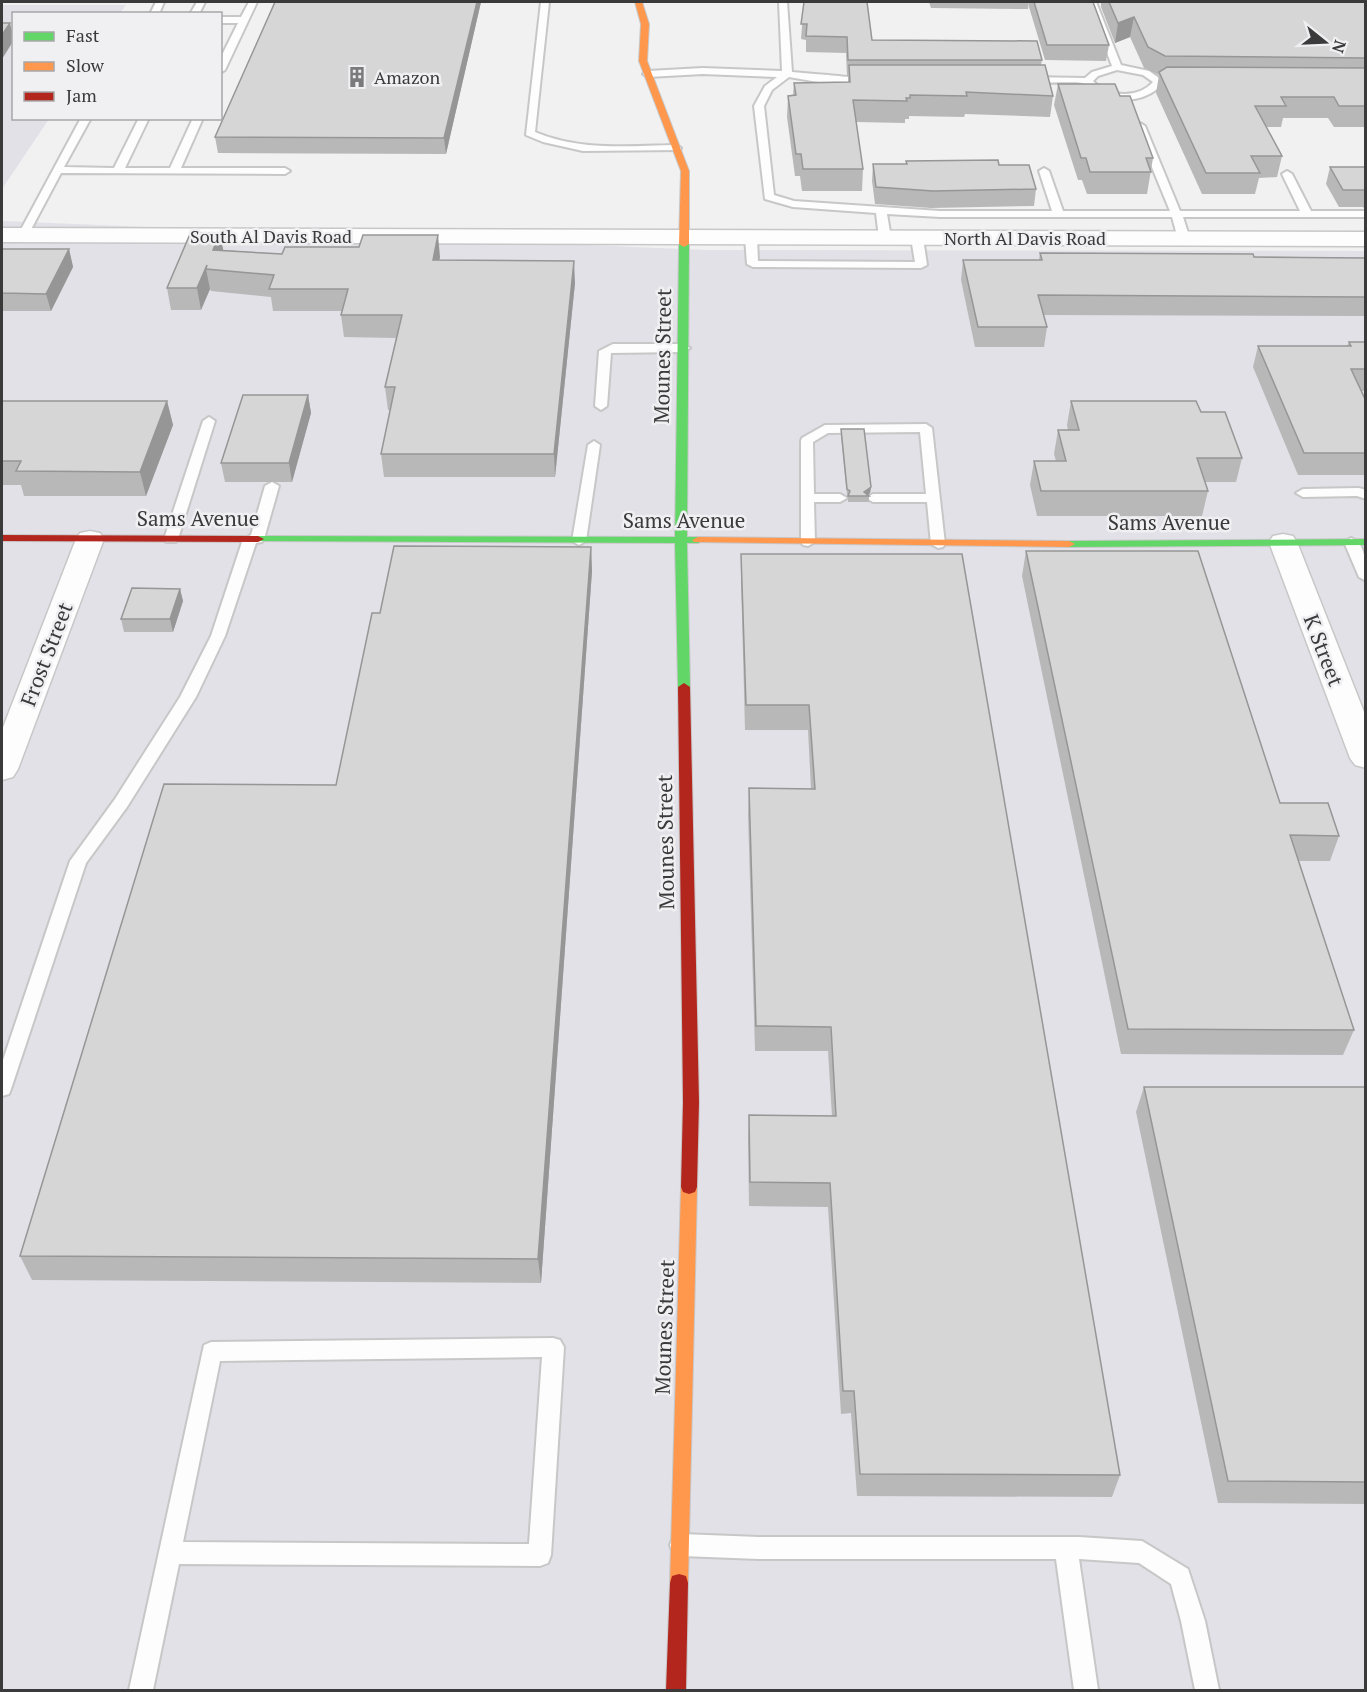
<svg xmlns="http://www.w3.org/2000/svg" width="1367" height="1692" font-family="'PT Serif',serif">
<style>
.built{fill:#e1e1e7}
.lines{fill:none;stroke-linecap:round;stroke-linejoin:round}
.lane-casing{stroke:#c7c7c8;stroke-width:4}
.street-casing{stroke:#c7c7c8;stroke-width:3}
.fast-casing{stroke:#c7c7c8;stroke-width:2}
.slow-casing{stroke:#c7c7c8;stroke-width:2}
.jam-casing{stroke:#c7c7c8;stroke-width:2}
.lane{fill:#fdfdfd;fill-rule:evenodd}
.street{fill:#fdfdfd;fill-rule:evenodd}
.fast{fill:#63d668;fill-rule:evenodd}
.slow{fill:#ff974d;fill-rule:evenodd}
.jam{fill:#b3261e;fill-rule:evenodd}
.wall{fill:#b8b8b9}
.shaded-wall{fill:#969696}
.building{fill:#d6d6d7;stroke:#969696;stroke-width:1.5}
.labels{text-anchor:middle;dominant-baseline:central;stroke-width:5;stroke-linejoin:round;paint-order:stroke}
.far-poi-label{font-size:18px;fill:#3a3a3b;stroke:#f0f0f3;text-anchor:start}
.far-street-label{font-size:18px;fill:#3a3a3b;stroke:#f0f0f3}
.street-label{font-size:21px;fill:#3a3a3b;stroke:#f0f0f3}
</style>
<rect width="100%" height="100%" fill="#f1f1f2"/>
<path class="built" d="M2,5H126L120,13L14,14V118L49,119L2,189Z
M2,221L706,250L1365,251V1690H2Z"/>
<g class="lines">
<defs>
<path id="lane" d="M156,2H164L159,14H150Z
M197,2H205L199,14H190Z
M249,2H257L225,70L220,73V59L238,23H220V17H241Z
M541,2H549L535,132C580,151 628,146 676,145L681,148L680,150L583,151L543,142L526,135Z
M779,2H787L792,72C803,73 870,78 874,81C860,91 807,80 789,77L772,90L764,106L774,195L794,201L940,211H1052L1039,171L1044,168L1049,171L1063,211H1170L1135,126L1140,123L1145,126L1180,211H1300L1282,174L1287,171L1292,174L1311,211H1366V217H1183L1190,239L1184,242L1178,239L1172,217H940L887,214L891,238L885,241L879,238L876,213L793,207L765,199L754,106L765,86L777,77L703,74L648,77L643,74L648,71L703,68L782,71Z
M1088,2H1096L1121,65L1149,71L1162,80L1164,82C1149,101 1122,104 1100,95C1094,92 1090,86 1085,84C1076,80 1037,85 1024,82V78L1027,77L1085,78L1092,72L1112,66ZM1117,70L1143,75L1153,82C1138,99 1108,97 1093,81L1098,76Z
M81,118H91L64,167L114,168L139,118H149L125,168H170L193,118H203L181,168H285L290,171L285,174L61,173L28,235L27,237H19L18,235Z
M751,234L757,237L758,261L915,262L911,238L917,235L923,238L927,265L921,268L753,267L747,264L745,237Z
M613,344H684L690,348L684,352L611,353L607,406L601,410L595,406L599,351Z
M209,417L215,421L178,539L176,542H166L164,539L203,421Z
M926,424L932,428L945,544L943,547L938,548L931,544L927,502H873L866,498L873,494H926L920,432L828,433L813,442L814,494H840L847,498L840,502H814L815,542L808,546L803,545L801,542V441L802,438L825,425Z
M594,441L600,445L586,541L579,545L572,541L588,445Z
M272,482L279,486L264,539L262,542L256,543L225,636L196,697L127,807L86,863L11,1089L9,1094L2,1096V1063L70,861L115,799L180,697L211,636L243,539L251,535L265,486Z
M1359,488L1366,490V499L1357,496L1303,497L1296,493L1303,489Z
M1351,538C1367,543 1366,568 1366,581L1359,577L1344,542Z
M553,1338L560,1340L564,1347L551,1555L548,1563L540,1566L179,1564L153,1690H129L204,1345L211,1342ZM542,1357L529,1544L183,1542L220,1361Z
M681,1534L759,1537H1079L1142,1541L1188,1569L1205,1621L1219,1690H1195L1181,1621L1171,1584L1139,1563L1079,1559L1098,1690H1074L1056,1559H759L681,1556L673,1553L670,1545L673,1537Z"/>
<path id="street" d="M2,228L1366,232V246L2,242Z
M90,531L100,533L104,539L18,769L13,777L2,780V730L76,539L80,533Z
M1283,534L1293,536L1297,542L1366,717V768L1355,765L1350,758L1269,542L1273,536Z"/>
<path id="fast" d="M684,241L689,244L687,537H698L704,540L698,543H687L690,687L688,690H680L678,687L675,543L254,541V537L258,536L675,537L679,244Z
M1366,539V545L1069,547L1063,544L1069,541Z"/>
<path id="slow" d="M635,2H642L649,24L647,61L689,171V244L684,247L679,244L681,171L639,61L641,24Z
M698,537L1069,541L1075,544L1069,547L694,542L692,540Z
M689,1180L695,1182L697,1187L688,1583L686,1590L679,1592L672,1590L670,1583L681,1187L683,1182Z"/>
<path id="jam" d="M2,535L258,536L264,539L258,542L2,541Z
M684,683L690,687L699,1102L697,1187L695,1192L689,1194L683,1192L681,1187L683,1102L678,687Z
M679,1574L686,1576L688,1583L686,1690H666L670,1583L672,1576Z"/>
</defs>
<use href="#lane" class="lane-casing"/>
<use href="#street" class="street-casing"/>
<use href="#fast" class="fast-casing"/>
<use href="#slow" class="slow-casing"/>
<use href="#jam" class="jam-casing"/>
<use href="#lane" class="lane"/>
<use href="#street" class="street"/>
<use href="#fast" class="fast"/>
<use href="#slow" class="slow"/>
<use href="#jam" class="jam"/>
</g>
<path class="wall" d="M275,2H481L446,154L218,153L215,137Z
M804,2L872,40L1042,60L1041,65L1053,96L1050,117L965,114L964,117L909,116V119H905V123L856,122L863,169L862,191H802L800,176H795L787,117L788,96L793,95L794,83L848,82V76H847L846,53L806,52V40L801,39Z
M929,2H1029L1028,9L931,8Z
M1029,2H1093L1109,45L1106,61L1045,60L1029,7Z
M1101,2H1365V127H1334L1328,118H1283L1281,127H1266L1282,156L1277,177L1259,178L1255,194H1202L1156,93L1159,75L1144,68L1130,37L1115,43L1101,7Z
M1058,84L1120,96L1153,158L1147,194H1087L1082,180H1078L1054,105Z
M906,161L999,165L1036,189L1034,206L931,208L875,204L872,181L873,164H906Z
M1330,167H1365V209L1363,207H1339L1326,184Z
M2,249H69L73,267L51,311H2Z
M223,250L282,254L440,257L439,260L575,283L555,477H384L381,454L390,410H388L385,387L396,338L344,337L341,315L342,311H273L271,297L211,291L210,289L201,310H171L167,288Z
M1040,253L1365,258V316L1044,315L1047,327L1044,347H975L961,280L963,260H1039Z
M1349,342H1365V391H1362L1365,399V475H1298L1253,367L1258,346H1347Z
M308,395L311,413L292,482H225L221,463Z
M2,401H167L173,425L146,496H24L21,485H2Z
M1071,401L1201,412L1242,458L1236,482H1205L1208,491L1202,516H1037L1030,485L1034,461H1056L1054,454L1058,430H1068L1067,425Z
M841,429L871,487L870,493L868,495L869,496V502H848V496L847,495L841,435Z
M591,547L592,571L541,1283L32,1280L20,1256L336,785L380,613Z
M1026,551L1280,803L1339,836L1330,861H1299L1354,1030L1343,1055L1121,1054L1022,576Z
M741,554H962L1120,1475L1112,1497L857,1496L851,1413L841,1414L828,1207L749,1206L748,1140L749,1115L832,1116L828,1051H755L748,814L749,788L811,789L808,730H745L741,578Z
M180,589L183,601L173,632H124L121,619Z
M1144,1087H1365V1504L1218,1503L1136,1112Z"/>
<path class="shaded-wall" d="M477,2H481L446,154L444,138Z
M1134,17L1130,37L1115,43L1118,23Z
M10,23L14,40L2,59V35Z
M220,233L224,254L213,250Z
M438,235L440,257L435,282L433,260Z
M69,249L73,267L51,311L46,294Z
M574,261L575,283L555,477L554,454Z
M207,265L206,269L210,289L201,310L197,288Z
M308,395L311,413L292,482L289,463Z
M167,401L173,425L146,496L140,472Z
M871,487L870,493L867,496L864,492Z
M591,547L592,571L541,1283L538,1259Z
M180,589L183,601L173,632L170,619Z"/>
<path class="building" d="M275,2H477L444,138L215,137Z
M804,2H867L872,40L1037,41L1042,60H848L847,37L806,36L807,24H801Z
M1034,2H1093L1109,45H1047Z
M1109,2H1365V58L1165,56L1148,47L1134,17L1118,23Z
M2,23H10L2,35Z
M849,65H1045L1053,96L966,92L967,96L910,95V98H906L907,101L853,100L863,169H803L801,154H796L788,96L796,95L794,83L850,82Z
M1167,67L1365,68V106H1339L1334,97H1281L1286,106H1255L1282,156H1251L1260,173H1206L1159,72Z
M1058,84H1115L1120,96H1130L1153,158H1146L1151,172H1090L1086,158H1081Z
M998,160L999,165H1029L1036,189L933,191L876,187L873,164H907L906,161Z
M1330,167H1365V190H1343Z
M195,233H220L213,250L282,254L285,247H359L363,235H438L433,260L574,261L554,454H381L395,387H385L402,315H341L348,289H269L274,275L206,269L207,265L197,288H167L190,234Z
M2,249H69L46,294L2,293Z
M1040,253L1253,254L1254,257L1365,258V297L1038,295L1047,327H978L963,260H1042Z
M1349,342H1365V369H1351L1365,399V453H1304L1258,346H1351Z
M243,395H308L289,463H221Z
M2,401H167L140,472L16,471L21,461H2Z
M1071,401H1196L1201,412H1225L1242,458H1197L1208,491H1041L1034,461H1066L1058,430H1079Z
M841,429H864L871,487L864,492L869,496H848L850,491L847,489Z
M394,546L591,547L538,1259L20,1256L164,784L336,785L372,613H380Z
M1026,551H1198L1280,803H1328L1339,836L1290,835L1354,1030L1128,1029Z
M741,554H962L1120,1475L860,1474L854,1391H843L830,1183L750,1182L749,1115L836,1116L831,1027L756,1026L749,788L815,789L809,705H746Z
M132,588L180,589L170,619H121Z
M1144,1087H1365V1482L1228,1481Z"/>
<defs>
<symbol id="building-bare" viewBox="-9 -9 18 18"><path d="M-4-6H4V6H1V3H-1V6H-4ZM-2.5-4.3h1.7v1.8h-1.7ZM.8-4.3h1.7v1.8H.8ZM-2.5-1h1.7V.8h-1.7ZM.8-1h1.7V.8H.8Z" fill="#7a7a7b" stroke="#f0f0f3" stroke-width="2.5" paint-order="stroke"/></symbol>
</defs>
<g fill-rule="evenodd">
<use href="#building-bare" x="342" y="62" width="30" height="30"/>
</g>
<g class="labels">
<g class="far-poi-label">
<text x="374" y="77">Amazon</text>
</g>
<g class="far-street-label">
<text x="271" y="236">South Al Davis Road</text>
<text x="1025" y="238">North Al Davis Road</text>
</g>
<g class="street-label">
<text transform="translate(662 356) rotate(-89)">Mounes Street</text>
<text x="198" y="518">Sams Avenue</text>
<text x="684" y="520">Sams Avenue</text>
<text x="1169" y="522">Sams Avenue</text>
<text transform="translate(1324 650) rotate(69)">K Street</text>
<text transform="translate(46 654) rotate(-69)">Frost Street</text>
<text transform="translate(665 842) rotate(-91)">Mounes Street</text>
<text transform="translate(664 1327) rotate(-88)">Mounes Street</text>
</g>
</g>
<rect width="1367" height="1692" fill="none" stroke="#3a3a3b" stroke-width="6"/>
<rect x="12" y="12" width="210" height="108" fill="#f0f0f3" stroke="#a7a7a9" stroke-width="1.5"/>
<rect x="24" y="32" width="30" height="9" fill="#63d668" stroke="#a7a7a9" stroke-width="1.5"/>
<text x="66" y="42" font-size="18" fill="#3a3a3b">Fast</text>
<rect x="24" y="62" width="30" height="9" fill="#ff974d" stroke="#a7a7a9" stroke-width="1.5"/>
<text x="66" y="72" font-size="18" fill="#3a3a3b">Slow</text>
<rect x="24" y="92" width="30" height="9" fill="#b3261e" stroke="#a7a7a9" stroke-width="1.5"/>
<text x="66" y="102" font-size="18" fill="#3a3a3b">Jam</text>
<g transform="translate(1325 42) rotate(108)" stroke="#f0f0f3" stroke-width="4.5" paint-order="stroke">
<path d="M0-4.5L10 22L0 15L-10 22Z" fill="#3a3a3b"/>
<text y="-9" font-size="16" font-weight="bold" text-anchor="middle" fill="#3a3a3b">N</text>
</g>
</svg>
